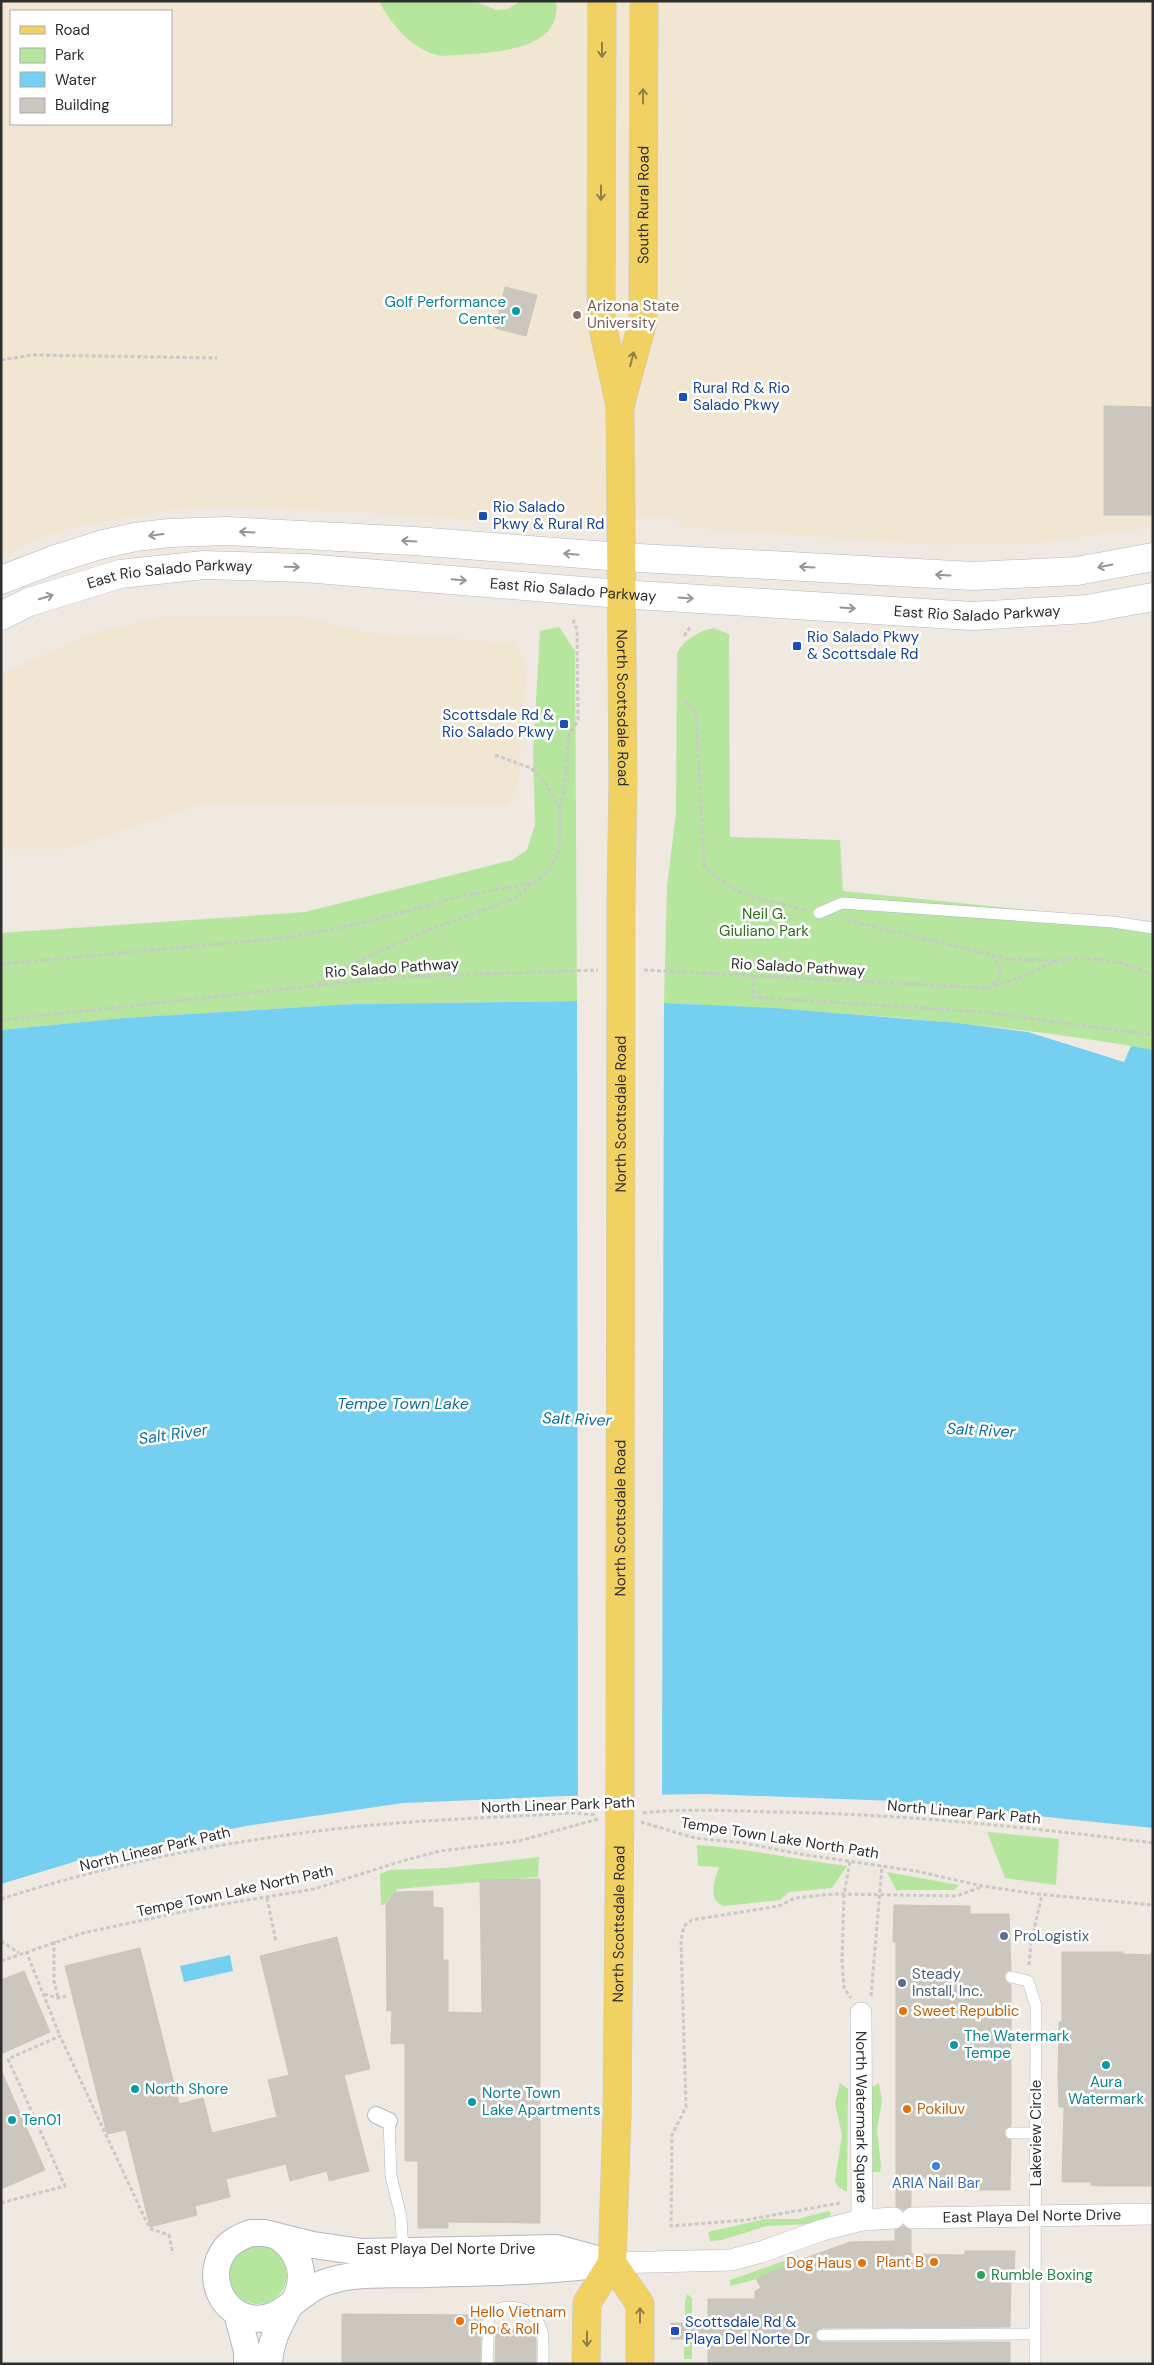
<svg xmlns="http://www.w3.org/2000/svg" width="1154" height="2365" font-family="'DM Sans',sans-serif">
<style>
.education{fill:#f0e6d1;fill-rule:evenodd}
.green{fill:#b6e59e}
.water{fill:#75cff0}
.pier{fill:#efe9e1}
.building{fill:#cbc7bf;stroke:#cbc5ba}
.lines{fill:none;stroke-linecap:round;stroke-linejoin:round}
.service-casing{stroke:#b4b7c1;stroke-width:12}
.pedestrian-casing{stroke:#b4b7c1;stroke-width:18}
.minor-casing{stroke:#b4b7c1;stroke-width:22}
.tertiary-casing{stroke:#b4b7c1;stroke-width:28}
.secondary-casing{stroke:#b4b7c1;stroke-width:29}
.primary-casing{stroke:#c9c9c9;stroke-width:29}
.path{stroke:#c9c9c9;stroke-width:3;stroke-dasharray:4 2.5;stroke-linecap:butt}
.service{stroke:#fff;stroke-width:11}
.pedestrian{stroke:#fff;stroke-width:16}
.minor{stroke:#fff;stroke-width:21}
.tertiary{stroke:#fff;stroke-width:26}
.secondary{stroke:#fff;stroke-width:28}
.primary{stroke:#f2d163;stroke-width:28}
.primary-bridge-casing{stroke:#c9c9c9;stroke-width:29;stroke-linecap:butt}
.primary-bridge{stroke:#f2d163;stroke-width:28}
.oneway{stroke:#908048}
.oneway2{stroke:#969696}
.culture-dot{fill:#0f9aa8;stroke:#fff;stroke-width:2}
.education-dot{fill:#8d6e63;stroke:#fff;stroke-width:2}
.transit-dot{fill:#1a4fb4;stroke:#fff;stroke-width:2}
.service-dot{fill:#5c6f8a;stroke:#fff;stroke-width:2}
.food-dot{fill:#e8710a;stroke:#fff;stroke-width:2}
.shop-dot{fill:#3f7fe0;stroke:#fff;stroke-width:2}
.leisure-dot{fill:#2e9e5b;stroke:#fff;stroke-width:2}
.labels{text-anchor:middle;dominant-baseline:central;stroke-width:5;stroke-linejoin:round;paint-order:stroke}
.street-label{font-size:15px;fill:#2e2e2e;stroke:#fff}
.culture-label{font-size:15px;fill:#0d838f;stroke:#fff;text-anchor:start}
.education-label{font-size:15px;fill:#785e54;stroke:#fff;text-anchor:start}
.transit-label{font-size:15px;fill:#164399;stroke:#fff;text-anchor:start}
.park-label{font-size:15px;fill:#2c6e1b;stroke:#fff}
.service-label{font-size:15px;fill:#4e5e75;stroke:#fff;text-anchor:start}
.food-label{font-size:15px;fill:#c56008;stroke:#fff;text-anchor:start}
.shop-label{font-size:15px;fill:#366cbe;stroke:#fff}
.leisure-label{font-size:15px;fill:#27864d;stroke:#fff;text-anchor:start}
.water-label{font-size:16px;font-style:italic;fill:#0d6fa3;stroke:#fff}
</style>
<rect width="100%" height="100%" fill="#efe9e1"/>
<path class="education" d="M1,1H1153V527L1036,543L937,545L683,527L673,518L570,520L555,526L362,512L230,507L169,510L74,527L38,539L1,556ZM11,11H171V124H11Z
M161,617H301L369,633L514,643L527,666L518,786L508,806L206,803L67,849H1V674L93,633Z"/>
<path class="green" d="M379,1H474L496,10L508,9L521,1H556C564,57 477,52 441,56C413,50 392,26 379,1Z
M559,627L575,651L577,1001L354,1004L123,1018L1,1030V933L305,912L512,860L527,850L535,825L533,752L540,631Z
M713,628L729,634L730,837L840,840L843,891L1116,919L1153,926V1050C992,1021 828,1011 664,1003L667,887L676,813L677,654C682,640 700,631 713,628Z
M987,1832L1059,1839L1056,1885L1005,1878Z
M697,1845C747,1848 796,1860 847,1866L832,1888L789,1892L780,1900L725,1906C706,1901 715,1880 719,1867L698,1866Z
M539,1857L538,1877L397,1889L384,1905H381L380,1874L390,1870L445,1868Z
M887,1872L959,1885L954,1890H896Z
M840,2083L848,2089L847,2192L838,2187L835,2181L842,2135L835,2103Z
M879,2083L882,2101L877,2129L881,2166L880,2172H871L872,2087Z
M828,2211L831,2213L830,2216L811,2224L766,2226L722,2240L710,2241L708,2232L765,2219H798Z
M229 2275a29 29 0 1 1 58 0a29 29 0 1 1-58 0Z
M798,2256L800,2262L750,2281L730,2286V2280Z
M687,2294L692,2298V2359H684L685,2302Z"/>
<path class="water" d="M577,1001L664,1003L774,1008L958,1023L1028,1032L1124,1062L1131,1046L1153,1050V1828L895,1801L706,1794L566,1796L403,1803L246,1826L90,1857L1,1884V1030L123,1018L354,1004Z
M230,1955L233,1971L184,1982L180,1966Z"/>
<path class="pier" d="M577,998L664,1000L662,1797L578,1798Z"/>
<path class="building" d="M505,287L537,295L526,336L495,328Z
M1104,406L1153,407V515H1104Z
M540,1879V2223L448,2222V2228H418V2161H405V2043L391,2044L392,2010L387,2011L386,1904L395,1892L433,1891V1907L443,1908V1960H448V2012L482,2013L480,1880Z
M894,1905L970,1906V1914H1009L1011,1970L1006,1972L1004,1976L1006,1982L1011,1985V2126L1005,2129L1004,2133L1007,2139L1011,2140L1010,2190H964V2178H911V2206L903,2210L896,2206V1942H893Z
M337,1937L370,2069L344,2075L369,2171L329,2181L327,2171L290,2181L286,2164L226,2179L230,2197L195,2206L197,2215L150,2227L126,2130L107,2134L65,1966L140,1948L179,2104L203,2098L212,2133L277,2117L268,2080L289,2075L260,1956Z
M1062,1952H1123V1954L1153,1955V2186H1098L1091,2185V2182H1062L1064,2107H1059L1058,2078L1059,2022H1062Z
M24,1971L50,2032L1,2054V1980Z
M1,2070L45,2170L1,2189Z
M903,2226L911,2230V2254L965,2255V2251H1015L1014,2278H1011L1010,2327L822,2328L815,2332L816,2339L822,2342H1010V2364H708V2339H671V2323H708V2299H755V2291L761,2288L756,2279L792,2263L850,2242L895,2241V2230Z
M342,2314L482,2315L480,2364H342Z
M496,2328H533L536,2340V2364H495Z"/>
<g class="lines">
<defs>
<path id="service" d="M819,913L842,903L1113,922L1153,928
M1011,1977L1028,1981L1036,2006L1035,2364
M389,2121L391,2176L401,2217L403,2252
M1011,2133H1036
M822,2335L1035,2334
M487,2364L489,2315C506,2299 537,2308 542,2332C544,2342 543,2354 543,2364"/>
<path id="pedestrian" d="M376,2115L389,2121"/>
<g id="minor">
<path id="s1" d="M861,2013L862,2220"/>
<path id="s2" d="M912,2218L1153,2214"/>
<path d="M612,2263L731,2260L761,2252L822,2230L862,2220L894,2218"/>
</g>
<path id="tertiary" d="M251,2233H265L313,2245L362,2252L556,2248L612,2263C551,2272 490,2272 427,2274C403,2275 376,2273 352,2276C341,2278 329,2280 319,2285C295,2296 279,2324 250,2318C219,2311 206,2274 225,2249C232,2240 241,2237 251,2233Z
M280,2238C302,2255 307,2277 294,2302
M237,2313L247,2351V2364
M269,2364C270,2342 279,2325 289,2307"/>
<g id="secondary">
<path d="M1,580L56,559L100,545L135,537L169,533L226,531L415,541L620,557L973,576L1077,571L1153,557"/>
<path id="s3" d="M1,616L29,602L120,574L204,565L305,568L620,594L972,616L1087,609L1153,597"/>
</g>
<g id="primary">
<path id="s4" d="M602,1L601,319L620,406L623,783L621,900"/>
<path id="s5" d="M621,402L643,321L644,1"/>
<path d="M612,2263L640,2304V2364"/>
<path d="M586,2364L587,2303L612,2263L617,2116"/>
</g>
</defs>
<use href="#service" class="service-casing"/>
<use href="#pedestrian" class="pedestrian-casing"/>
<use href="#minor" class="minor-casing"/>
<use href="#tertiary" class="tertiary-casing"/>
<use href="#secondary" class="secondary-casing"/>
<use href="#primary" class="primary-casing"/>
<path class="path" d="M1,360L32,355L217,358
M684,636L691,626
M684,700L696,712L704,867C736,897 764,899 805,910
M495,755L531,768L545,782L560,808
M847,920L1007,959L1056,961
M1,964L293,937L367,922L462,896L533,883
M644,970L987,988C999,984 1012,981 1024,976C1034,972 1045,965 1055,962C1081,953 1130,962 1153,976
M754,976L753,997L983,1012L1153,1035
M317,984L354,963L411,937L515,898L550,870L559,849L560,808L565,786L568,737L578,720L577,630L573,620
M992,985L998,981L1001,969L992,956
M1,1020L396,977L598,970
M643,1813C687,1808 731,1811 775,1812C902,1814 1028,1827 1153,1843
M641,1822L695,1838L744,1843L800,1854L916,1871L982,1886L1037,1894L1153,1905
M850,1862L844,1894L842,1960L844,1988L851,1998
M267,1898L276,1942
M1,1899C106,1865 217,1843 326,1830C407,1820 490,1818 572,1813L597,1815
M1,1941L19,1953
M54,1941V1981L58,1998
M26,1951L60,2036
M1152,1955L1153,1947
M1,1961L83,1933L200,1908L314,1889L402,1861L440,1851L519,1841L598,1819
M1029,1965L1031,1942L1042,1895
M44,1994L58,1998L66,1996
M871,1996L882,1866
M1,2203L65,2186L8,2059L60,2036L146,2221L151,2229L169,2235L173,2254
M840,2203L746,2220L671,2226L672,2135L686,2107L681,1940L684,1926L692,1920L779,1906L795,1898L834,1894L957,1896L981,1887"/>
<use href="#service" class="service"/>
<use href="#pedestrian" class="pedestrian"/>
<use href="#minor" class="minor"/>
<use href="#tertiary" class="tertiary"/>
<use href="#secondary" class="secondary"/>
<use href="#primary" class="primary"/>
<defs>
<g id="primary-bridge">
<path id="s6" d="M617,2116L620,1797L621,900"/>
</g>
</defs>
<use href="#primary-bridge" class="primary-bridge-casing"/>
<use href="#primary-bridge" class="primary-bridge"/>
</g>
<defs><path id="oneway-shaft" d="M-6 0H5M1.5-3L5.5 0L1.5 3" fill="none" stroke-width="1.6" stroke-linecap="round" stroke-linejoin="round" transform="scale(1.25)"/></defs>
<g class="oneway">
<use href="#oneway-shaft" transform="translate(602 50) rotate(90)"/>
<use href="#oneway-shaft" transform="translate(643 96) rotate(-90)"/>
<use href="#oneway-shaft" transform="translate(601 193) rotate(90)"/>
<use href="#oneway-shaft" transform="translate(632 359) rotate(-75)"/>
<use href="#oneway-shaft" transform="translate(640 2315) rotate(-90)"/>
<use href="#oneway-shaft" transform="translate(587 2339) rotate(90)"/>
</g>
<g class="oneway2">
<use href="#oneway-shaft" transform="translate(247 532) rotate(-177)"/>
<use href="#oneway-shaft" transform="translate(156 535) rotate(173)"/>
<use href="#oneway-shaft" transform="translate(409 541) rotate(-177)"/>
<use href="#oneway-shaft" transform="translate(571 554) rotate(-175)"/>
<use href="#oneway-shaft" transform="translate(1105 566) rotate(169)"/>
<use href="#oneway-shaft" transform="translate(292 567) rotate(1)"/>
<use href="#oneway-shaft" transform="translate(807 567) rotate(-177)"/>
<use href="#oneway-shaft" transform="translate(943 575) rotate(-177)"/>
<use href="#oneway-shaft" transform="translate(459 580) rotate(5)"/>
<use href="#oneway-shaft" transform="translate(46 597) rotate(-17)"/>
<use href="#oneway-shaft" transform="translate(686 598) rotate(4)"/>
<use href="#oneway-shaft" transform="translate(848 608) rotate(4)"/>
</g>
<g class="culture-dot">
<circle cx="516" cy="311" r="5"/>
<circle cx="954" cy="2045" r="5"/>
<circle cx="1106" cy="2065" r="5"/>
<circle cx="135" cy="2089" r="5"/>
<circle cx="472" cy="2102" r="5"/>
<circle cx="12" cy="2120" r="5"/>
</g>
<circle class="education-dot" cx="577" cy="315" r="5"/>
<g class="transit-dot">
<rect x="678" y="392" width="10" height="10" rx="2.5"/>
<rect x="478" y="511" width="10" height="10" rx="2.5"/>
<rect x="792" y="641" width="10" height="10" rx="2.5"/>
<rect x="559" y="719" width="10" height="10" rx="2.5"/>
<rect x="670" y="2326" width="10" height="10" rx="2.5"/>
</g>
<g class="service-dot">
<circle cx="1004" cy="1936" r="5"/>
<circle cx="902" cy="1983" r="5"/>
</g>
<g class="food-dot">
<circle cx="903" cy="2011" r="5"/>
<circle cx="907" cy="2109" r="5"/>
<circle cx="934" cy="2262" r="5"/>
<circle cx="862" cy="2263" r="5"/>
<circle cx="460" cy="2321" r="5"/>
</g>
<circle class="shop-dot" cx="936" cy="2166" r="5"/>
<circle class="leisure-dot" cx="981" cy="2275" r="5"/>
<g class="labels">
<g class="street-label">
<text stroke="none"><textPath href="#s5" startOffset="200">South Rural Road</textPath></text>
<text stroke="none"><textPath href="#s3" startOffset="176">East Rio Salado Parkway</textPath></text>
<text stroke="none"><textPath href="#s3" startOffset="581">East Rio Salado Parkway</textPath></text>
<text stroke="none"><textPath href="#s3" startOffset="986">East Rio Salado Parkway</textPath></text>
<text stroke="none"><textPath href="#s4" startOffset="709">North Scottsdale Road</textPath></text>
<text transform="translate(798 967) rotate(3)">Rio Salado Pathway</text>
<text transform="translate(392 968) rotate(-4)">Rio Salado Pathway</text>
<text stroke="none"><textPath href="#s6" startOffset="1002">North Scottsdale Road</textPath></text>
<text stroke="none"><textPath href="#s6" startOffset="598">North Scottsdale Road</textPath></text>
<text transform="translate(558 1805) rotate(-2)">North Linear Park Path</text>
<text transform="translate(964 1812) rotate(5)">North Linear Park Path</text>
<text transform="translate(780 1838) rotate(9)">Tempe Town Lake North Path</text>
<text transform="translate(155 1849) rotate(-13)">North Linear Park Path</text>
<text transform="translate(235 1891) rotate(-12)">Tempe Town Lake North Path</text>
<text stroke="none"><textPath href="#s6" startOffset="192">North Scottsdale Road</textPath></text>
<text stroke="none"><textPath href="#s1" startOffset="104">North Watermark Square</textPath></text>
<text transform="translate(1036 2133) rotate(-90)">Lakeview Circle</text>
<text stroke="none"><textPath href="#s2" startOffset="120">East Playa Del Norte Drive</textPath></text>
<text x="446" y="2249">East Playa Del Norte Drive</text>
</g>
<g class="culture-label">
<text x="506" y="302" text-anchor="end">Golf Performance<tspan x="506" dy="17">Center</tspan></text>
<text x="964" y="2036">The Watermark<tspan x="964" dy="17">Tempe</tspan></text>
<text x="1106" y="2082" text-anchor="middle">Aura<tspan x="1106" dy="17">Watermark</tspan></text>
<text x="145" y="2089">North Shore</text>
<text x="482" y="2093">Norte Town<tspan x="482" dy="17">Lake Apartments</tspan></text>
<text x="22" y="2120">Ten01</text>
</g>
<g class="education-label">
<text x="587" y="306">Arizona State<tspan x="587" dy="17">University</tspan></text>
</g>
<g class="transit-label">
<text x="693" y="388">Rural Rd &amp; Rio<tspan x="693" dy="17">Salado Pkwy</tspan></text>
<text x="493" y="507">Rio Salado<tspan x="493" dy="17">Pkwy &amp; Rural Rd</tspan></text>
<text x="807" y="637">Rio Salado Pkwy<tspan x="807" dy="17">&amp; Scottsdale Rd</tspan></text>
<text x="554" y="715" text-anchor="end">Scottsdale Rd &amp;<tspan x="554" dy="17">Rio Salado Pkwy</tspan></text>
<text x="685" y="2322">Scottsdale Rd &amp;<tspan x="685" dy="17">Playa Del Norte Dr</tspan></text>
</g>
<g class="park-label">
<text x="764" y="914">Neil G.<tspan x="764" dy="17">Giuliano Park</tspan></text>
</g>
<g class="service-label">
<text x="1014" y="1936">ProLogistix</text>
<text x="912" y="1974">Steady<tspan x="912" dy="17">Install, Inc.</tspan></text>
</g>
<g class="food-label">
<text x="913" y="2011">Sweet Republic</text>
<text x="917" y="2109">Pokiluv</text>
<text x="924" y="2262" text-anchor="end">Plant B</text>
<text x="852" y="2263" text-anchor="end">Dog Haus</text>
<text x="470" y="2312">Hello Vietnam<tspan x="470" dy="17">Pho &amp; Roll</tspan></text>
</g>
<g class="shop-label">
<text x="936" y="2183">ARIA Nail Bar</text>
</g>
<g class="leisure-label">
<text x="991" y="2275">Rumble Boxing</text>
</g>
<g class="water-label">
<text x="403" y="1403">Tempe Town Lake</text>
<text transform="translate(577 1419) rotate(2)">Salt River</text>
<text transform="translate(981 1430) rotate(3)">Salt River</text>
<text transform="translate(173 1434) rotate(-8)">Salt River</text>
</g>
</g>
<rect width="1154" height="2365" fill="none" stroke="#2e2e2e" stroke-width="5"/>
<rect x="10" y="10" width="162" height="115" fill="#ffffff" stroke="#ababab"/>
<rect x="20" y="26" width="25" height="8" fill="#f2d163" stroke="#ababab"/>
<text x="55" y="35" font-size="15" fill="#2e2e2e">Road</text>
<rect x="20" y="48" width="25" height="15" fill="#b6e59e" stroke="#ababab"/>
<text x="55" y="60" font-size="15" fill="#2e2e2e">Park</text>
<rect x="20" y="72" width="25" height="15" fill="#75cff0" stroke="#ababab"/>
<text x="55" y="85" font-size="15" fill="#2e2e2e">Water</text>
<rect x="20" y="98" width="25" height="15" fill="#cbc7bf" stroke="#ababab"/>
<text x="55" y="110" font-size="15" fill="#2e2e2e">Building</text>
</svg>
